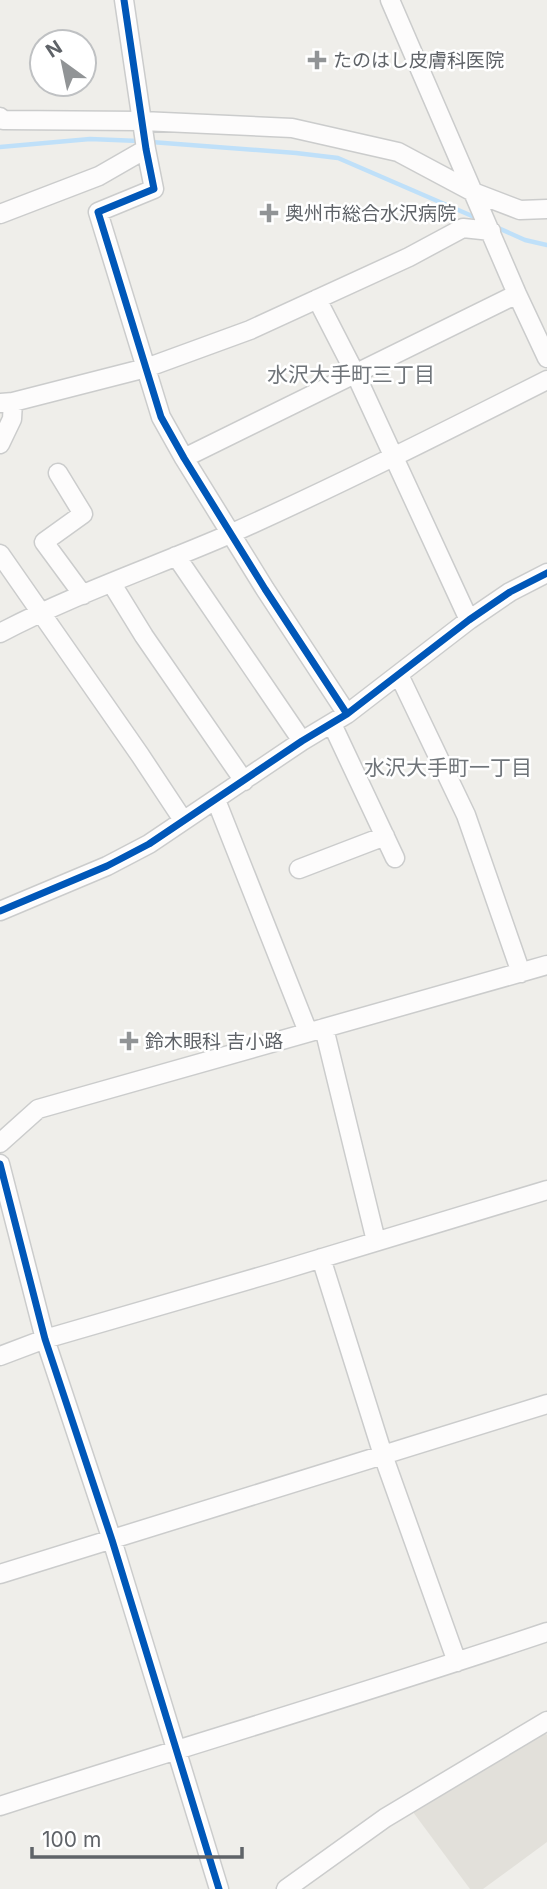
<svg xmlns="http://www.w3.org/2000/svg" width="547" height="1889" font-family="Inter,'Noto Sans JP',sans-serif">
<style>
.education{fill:#e2e0da}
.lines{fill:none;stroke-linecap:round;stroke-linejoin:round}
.stream{stroke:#bfe0f9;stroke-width:4.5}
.minor-casing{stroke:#cbcccc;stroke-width:21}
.minor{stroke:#fdfcfc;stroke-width:18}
.cycleway-casing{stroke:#fff;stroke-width:11}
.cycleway{stroke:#0057b8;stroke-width:7}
.poi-dot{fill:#919496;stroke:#fff;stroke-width:2.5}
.labels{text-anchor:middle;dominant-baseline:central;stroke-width:5;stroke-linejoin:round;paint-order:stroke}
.poi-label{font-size:19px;fill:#5f6368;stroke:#fff;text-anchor:start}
.neighbourhood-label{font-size:21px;fill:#70757a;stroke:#fff}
</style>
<rect width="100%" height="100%" fill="#efeeea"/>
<path class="education" d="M543,1730L547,1735V1842L483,1889H470L410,1808Z"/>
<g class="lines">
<path class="stream" d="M151,142L296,153L338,158L479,219
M0,147L90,139L139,141
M496,227L525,240L547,245"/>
<defs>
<path id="minor" d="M124,0L146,149L154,189L98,212L161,417L184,458L265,589L347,714
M390,0L517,294L547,358
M0,117L3,120L142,121L292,128L398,152L473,192L520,210L547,209
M0,214L99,176L146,149
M317,299L355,373L469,620
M0,403L13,402L146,368L250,330L409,257L463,228L491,231
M0,444L12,419L13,402
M184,458L517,294
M58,473L83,514L44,542L83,595
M0,554L140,755L183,820
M176,556L302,741
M112,584L144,636L244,781
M0,633C74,594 154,567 230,534C337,486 442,433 547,380
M399,675L466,815L521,973
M332,724L395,858
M216,800L308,1032
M299,869L385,836
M0,911L107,866L149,844L302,741L347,714L469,620L510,592L547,573
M324,1028L376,1241
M0,1143L38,1109L547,965
M0,1164L45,1339L112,1540L219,1889
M321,1258L383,1455L457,1662
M0,1356L45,1339L276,1272L547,1190
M0,1574L547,1404
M0,1806C182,1747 366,1693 547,1632
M286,1889L385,1818L547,1721"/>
</defs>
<use href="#minor" class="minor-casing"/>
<use href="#minor" class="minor"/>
<defs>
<path id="cycleway" d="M124,0L146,149L154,189L98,212L161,417L184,458L265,589L347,714
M0,911L107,866L149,844L302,741L347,714L469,620L510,592L547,573
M0,1164L45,1339L112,1540L219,1889"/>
</defs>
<use href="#cycleway" class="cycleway-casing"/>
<use href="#cycleway" class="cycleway"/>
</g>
<g class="poi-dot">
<path d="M313.5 49.5h7v7h7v7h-7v7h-7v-7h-7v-7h7z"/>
<path d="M265.5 202.5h7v7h7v7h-7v7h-7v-7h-7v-7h7z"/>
<path d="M125.5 1030.5h7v7h7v7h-7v7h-7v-7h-7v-7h7z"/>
</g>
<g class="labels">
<g class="poi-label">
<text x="333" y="60">たのはし皮膚科医院</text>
<text x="285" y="213">奥州市総合水沢病院</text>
<text x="145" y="1041">鈴木眼科 吉小路</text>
</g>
<g class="neighbourhood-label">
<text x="351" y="374">水沢大手町三丁目</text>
<text x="448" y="767">水沢大手町一丁目</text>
</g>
</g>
<g transform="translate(63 63) rotate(327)"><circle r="33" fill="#ffffff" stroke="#bfc1c3" stroke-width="2"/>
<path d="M0-5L12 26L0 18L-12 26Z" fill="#919496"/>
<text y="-10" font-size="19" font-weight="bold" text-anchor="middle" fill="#5f6368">N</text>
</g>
<path d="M32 1847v10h210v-10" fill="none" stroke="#5f6368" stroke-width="3.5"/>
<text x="42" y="1847" font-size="21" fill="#5f6368" stroke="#ffffff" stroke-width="5" paint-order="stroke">100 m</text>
</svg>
